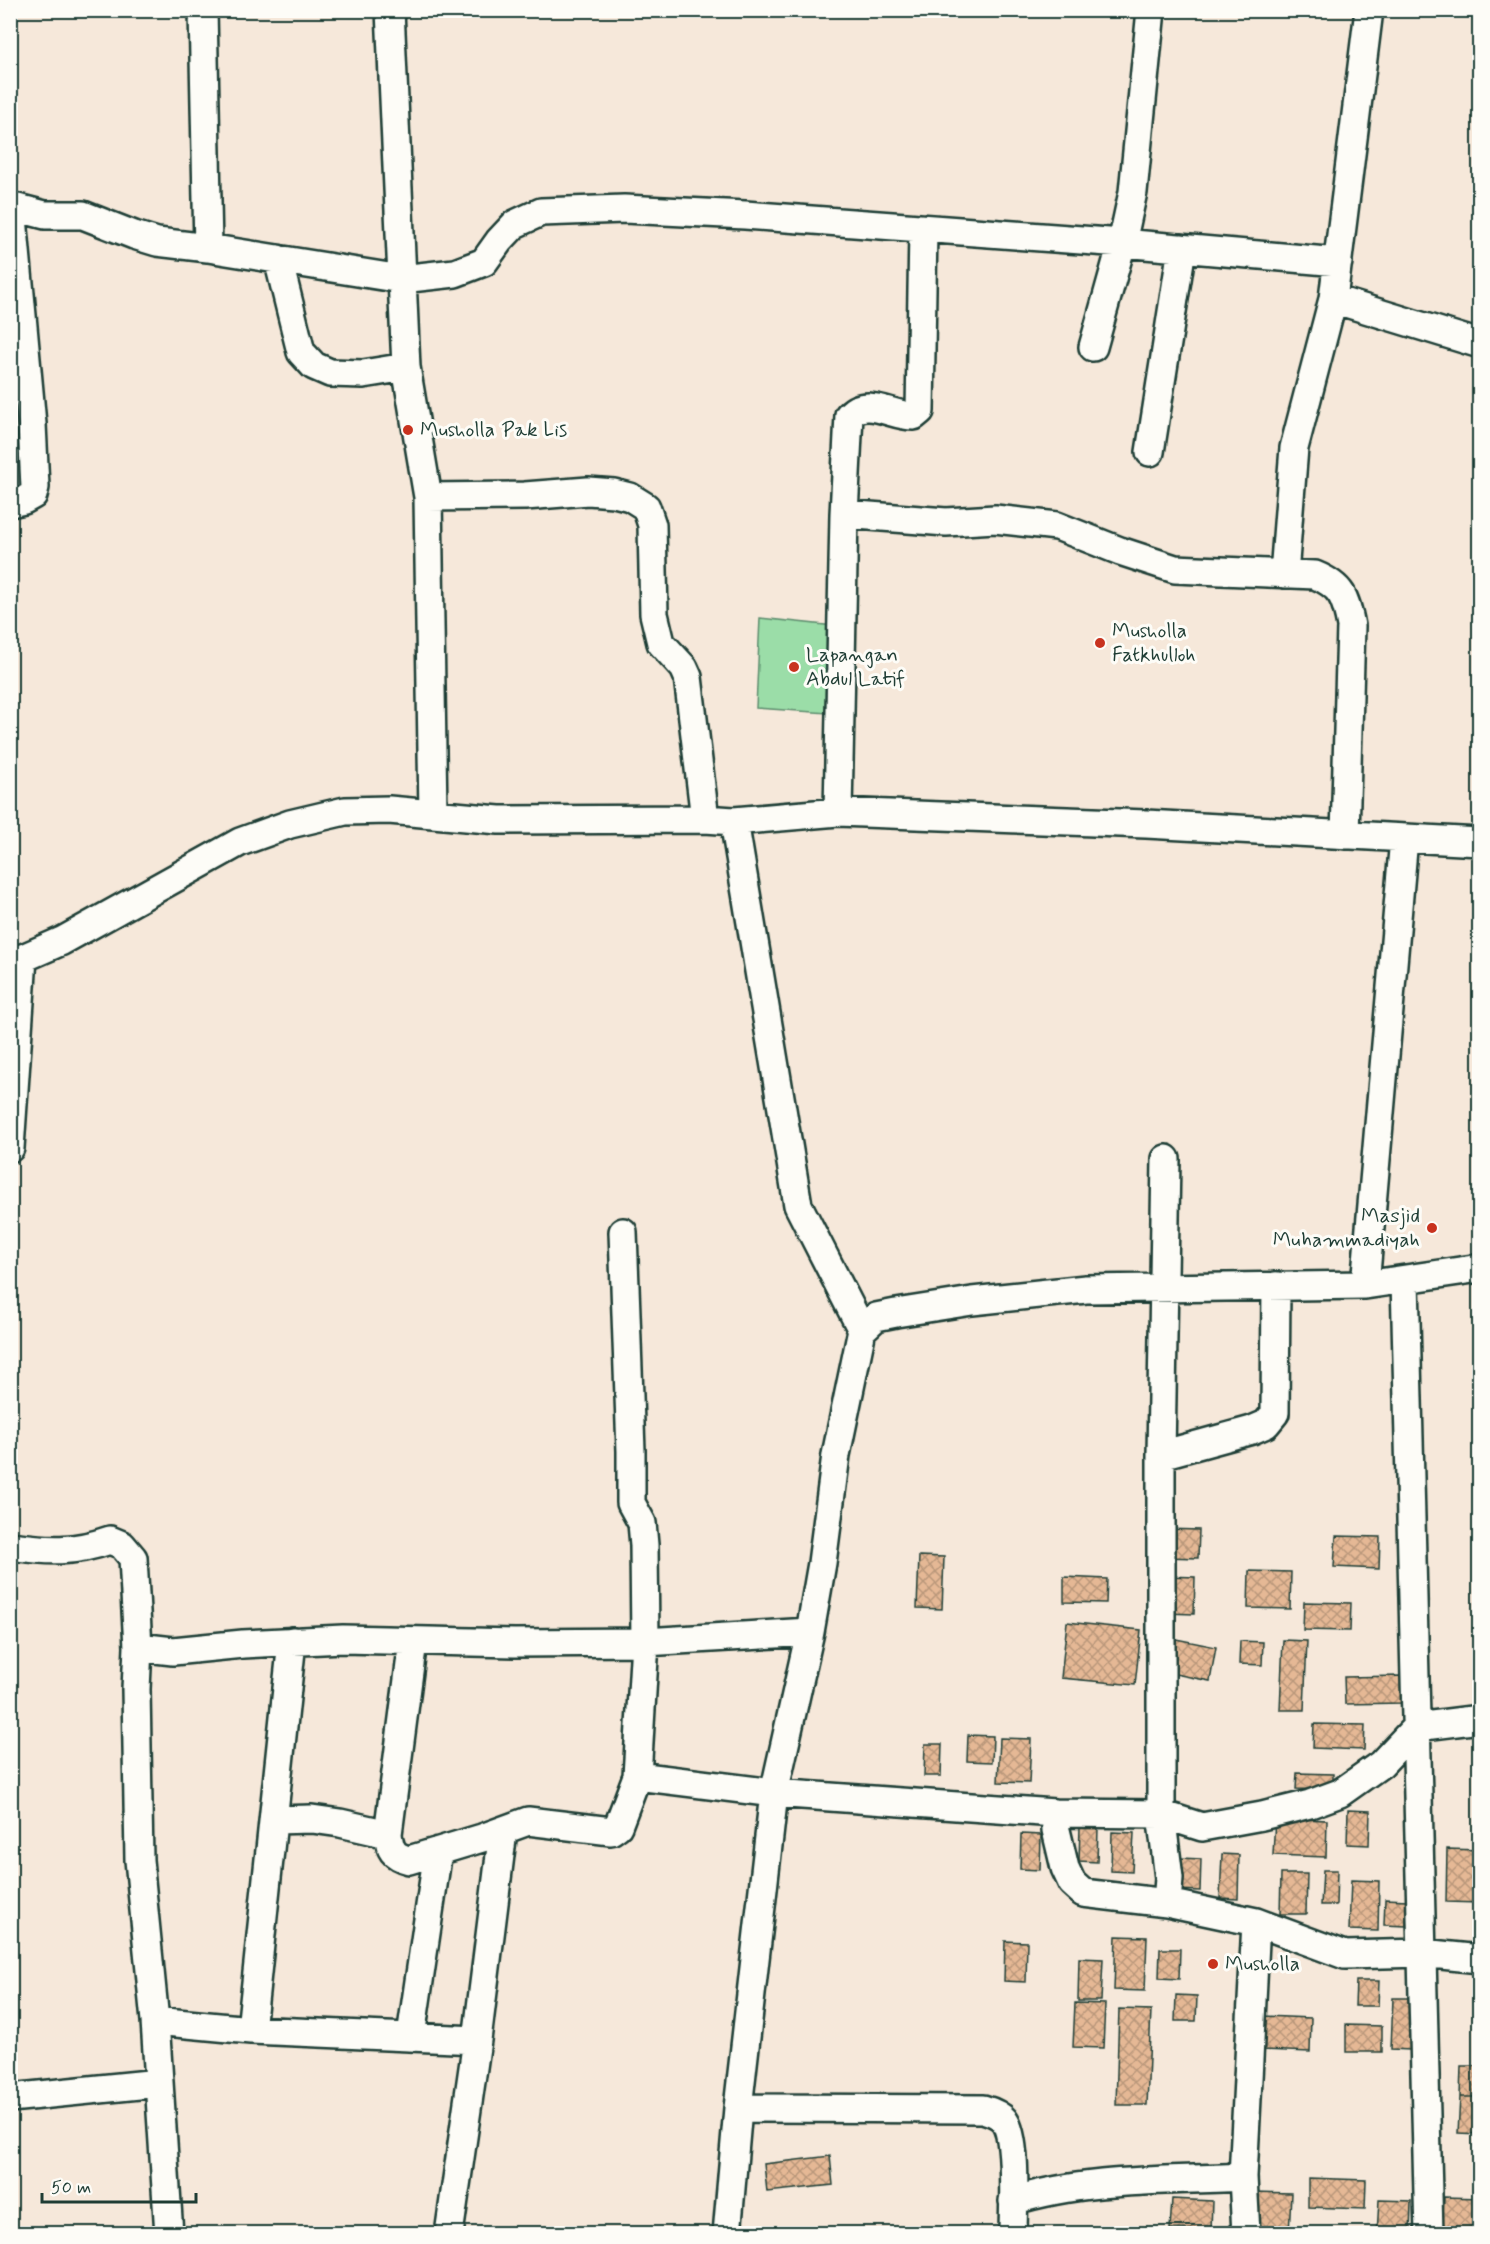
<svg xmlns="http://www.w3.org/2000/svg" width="1490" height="2244" font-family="Mynerve,sans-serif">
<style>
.grass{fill:#9bdda8;stroke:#5d8d6e;stroke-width:1.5}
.building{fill:url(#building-cross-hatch);stroke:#1f3d34;stroke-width:1.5}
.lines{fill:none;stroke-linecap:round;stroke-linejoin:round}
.minor-casing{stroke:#1f3d34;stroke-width:32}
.minor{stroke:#fdfcf7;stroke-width:27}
.poi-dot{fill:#c8321e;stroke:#fdfcf7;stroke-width:2}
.labels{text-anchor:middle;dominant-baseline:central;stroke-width:6;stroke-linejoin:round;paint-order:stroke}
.poi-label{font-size:21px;fill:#1f3d34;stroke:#fdfcf7;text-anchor:start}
</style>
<defs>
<pattern id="building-cross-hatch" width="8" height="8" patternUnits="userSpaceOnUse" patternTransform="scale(1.5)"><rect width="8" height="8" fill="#e5b895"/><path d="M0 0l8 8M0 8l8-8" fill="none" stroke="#b9977a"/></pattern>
</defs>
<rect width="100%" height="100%" fill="#f6e8da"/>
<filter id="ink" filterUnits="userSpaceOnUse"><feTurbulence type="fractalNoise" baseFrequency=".0167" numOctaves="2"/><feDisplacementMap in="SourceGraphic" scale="12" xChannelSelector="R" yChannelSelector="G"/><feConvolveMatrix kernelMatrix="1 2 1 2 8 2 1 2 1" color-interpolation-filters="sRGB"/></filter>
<g filter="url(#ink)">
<path class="grass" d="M760,618L834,626L828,713L756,708Z"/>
<path class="building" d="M1164,1529L1199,1530L1198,1558L1163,1557Z
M1336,1536L1380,1537L1379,1569L1334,1567Z
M919,1556L944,1557L942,1609L917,1608Z
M1249,1571L1291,1572L1290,1609L1248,1608Z
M1166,1576L1195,1577L1194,1614L1165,1613Z
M1064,1577L1107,1579L1106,1603L1064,1602Z
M1304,1602L1351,1603L1350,1631L1303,1630Z
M1067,1622L1141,1630L1135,1685L1061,1678Z
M1171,1638L1216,1647L1210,1681L1165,1672Z
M1283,1640L1307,1641L1304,1710H1280Z
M1240,1641L1263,1642L1262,1665L1239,1664Z
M1402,1676L1403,1703L1345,1704L1344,1677Z
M1314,1724L1365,1725L1364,1750L1313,1748Z
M968,1735L993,1736L992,1762L967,1761Z
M1000,1738L1031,1739L1029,1783L998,1782Z
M925,1744H942L941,1776H924Z
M1297,1773L1333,1774V1790L1296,1789Z
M1348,1810L1370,1811L1369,1845L1347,1844Z
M1275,1818L1327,1820L1326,1857L1273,1855Z
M1080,1827L1098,1828L1097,1862L1079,1861Z
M1112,1832L1134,1833L1132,1872L1111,1871Z
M1021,1834L1041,1835L1040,1870L1020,1869Z
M1447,1849L1480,1850V1903L1446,1902Z
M1222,1854L1239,1855L1238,1899L1220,1898Z
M1180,1858L1201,1859L1200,1891L1178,1890Z
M1323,1870H1337L1336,1905H1321Z
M1281,1874H1307L1306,1914H1280Z
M1351,1880L1379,1881L1378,1931L1349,1930Z
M1385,1899L1407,1900L1406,1926L1384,1925Z
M1116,1936L1147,1937L1145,1991L1114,1990Z
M1005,1941L1027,1942L1026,1982L1004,1981Z
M1160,1949H1180L1179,1979L1159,1978Z
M1079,1958L1103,1959L1101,2001H1078Z
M1356,1981H1379L1378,2006H1355Z
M1176,1995L1197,1996L1196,2021H1175Z
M1393,1998H1412L1410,2050L1391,2049Z
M1075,2003L1105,2004L1103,2048L1073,2047Z
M1119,2009L1151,2010L1147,2105H1116Z
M1263,2016L1311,2018L1310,2052L1262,2050Z
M1346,2025L1382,2026V2052H1346Z
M1461,2066H1480V2097H1460Z
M1460,2097H1480V2134L1458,2133Z
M830,2156L833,2185L767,2192L764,2164Z
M1308,2178L1366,2180L1365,2209L1308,2207Z
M1255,2192L1291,2193L1289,2234H1254Z
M1444,2197L1480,2198V2234H1442Z
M1172,2199L1212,2201L1211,2230L1170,2229Z
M1379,2200L1411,2201L1410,2234H1377Z"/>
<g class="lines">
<defs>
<path id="minor" d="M203,10L208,248
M390,10L406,367L428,497L433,814
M10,206L45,215H83L134,235L157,242L208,248L401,279L455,273L484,262L499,241L515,224L541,212L624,209L745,215L1122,243L1338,262
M278,259L301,352L314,366L330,373L363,374L406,367
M1333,299L1480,344
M1093,347L1122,243L1133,192L1151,10
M1150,452L1182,248
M428,497L525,496L588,491L614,493L630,497L646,507L652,525L654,614L661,643L684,668L688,677L705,819
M10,503L24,500L33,495L35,487L32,424L12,207
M844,514L946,522L995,519L1057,526L1120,551L1175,569L1315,575C1342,586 1346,598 1351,626L1345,835
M1284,574L1294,448L1333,299L1369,10
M838,812L844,514L849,415C867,396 893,417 914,416L920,411L923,229
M734,821L798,1205L862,1330
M10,959L23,958L62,941L240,842L290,824L345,811L389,810L499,820L705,819L734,821L838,812L1146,824L1480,842
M10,1148L23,958
M1166,1159L1161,1455V1814L1169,1878L1167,1903L1256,1922L1345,1955L1422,1953L1480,1959
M623,1232L631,1451V1503L642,1523L644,1545L645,1642L637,1776L774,1793L1055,1813L1161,1814L1202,1827L1262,1816L1310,1804L1340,1793L1381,1764L1416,1727L1480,1719
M1405,1280L1429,2234
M1365,1285L1404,838
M1161,1455L1252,1430L1266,1424L1275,1413L1276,1286
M10,1546C49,1551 73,1553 110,1540L122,1545L133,1558L138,1647
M292,1641L251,2030L477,2040
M413,1641L388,1834C390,1850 393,1856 409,1860L482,1838L528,1821L611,1831L618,1826L637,1776
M1055,1813L1056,1830L1065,1868L1072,1883L1083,1893L1167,1903
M274,1820L312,1819L340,1823L388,1834
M155,2021L251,2030
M411,2036L438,1851
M10,2098L159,2083
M738,2108L983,2109C990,2111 999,2114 1004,2120C1018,2139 1013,2208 1013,2234
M1013,2201C1086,2178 1167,2181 1243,2177
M169,2234L155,2021L139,1860L136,1689L138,1647L173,1651L243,1644L343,1639L515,1643L645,1642L810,1632
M449,2234L477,2040L503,1831
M727,2234L738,2108L774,1793L810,1632L822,1563L836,1455L862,1330L876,1317L896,1313L972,1301L1086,1289L1365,1285L1480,1268
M1246,2234L1243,2177L1256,1922"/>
</defs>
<use href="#minor" class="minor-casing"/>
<use href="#minor" class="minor"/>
</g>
</g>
<g class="poi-dot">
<circle cx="408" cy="430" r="6"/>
<circle cx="1100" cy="643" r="6"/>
<circle cx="794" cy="667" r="6"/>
<circle cx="1432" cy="1228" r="6"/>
<circle cx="1213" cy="1964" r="6"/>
</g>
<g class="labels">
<g class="poi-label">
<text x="420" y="430">Musholla Pak Lis</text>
<text x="1112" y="631">Musholla<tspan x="1112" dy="24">Fatkhulloh</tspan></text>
<text x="806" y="655">Lapangan<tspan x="806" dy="24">Abdul Latif</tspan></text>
<text x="1420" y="1216" text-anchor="end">Masjid<tspan x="1420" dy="24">Muhammadiyah</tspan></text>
<text x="1225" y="1964">Musholla</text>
</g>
</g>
<rect width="1490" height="2244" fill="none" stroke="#fdfcf7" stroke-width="36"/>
<rect x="18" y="18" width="1454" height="2208" fill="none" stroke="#1f3d34" stroke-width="2" filter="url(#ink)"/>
<path d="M42 2193v9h154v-9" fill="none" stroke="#1f3d34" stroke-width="3"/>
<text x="51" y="2193" font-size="18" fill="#1f3d34" stroke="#fdfcf7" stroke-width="4.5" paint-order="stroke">50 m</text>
</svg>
